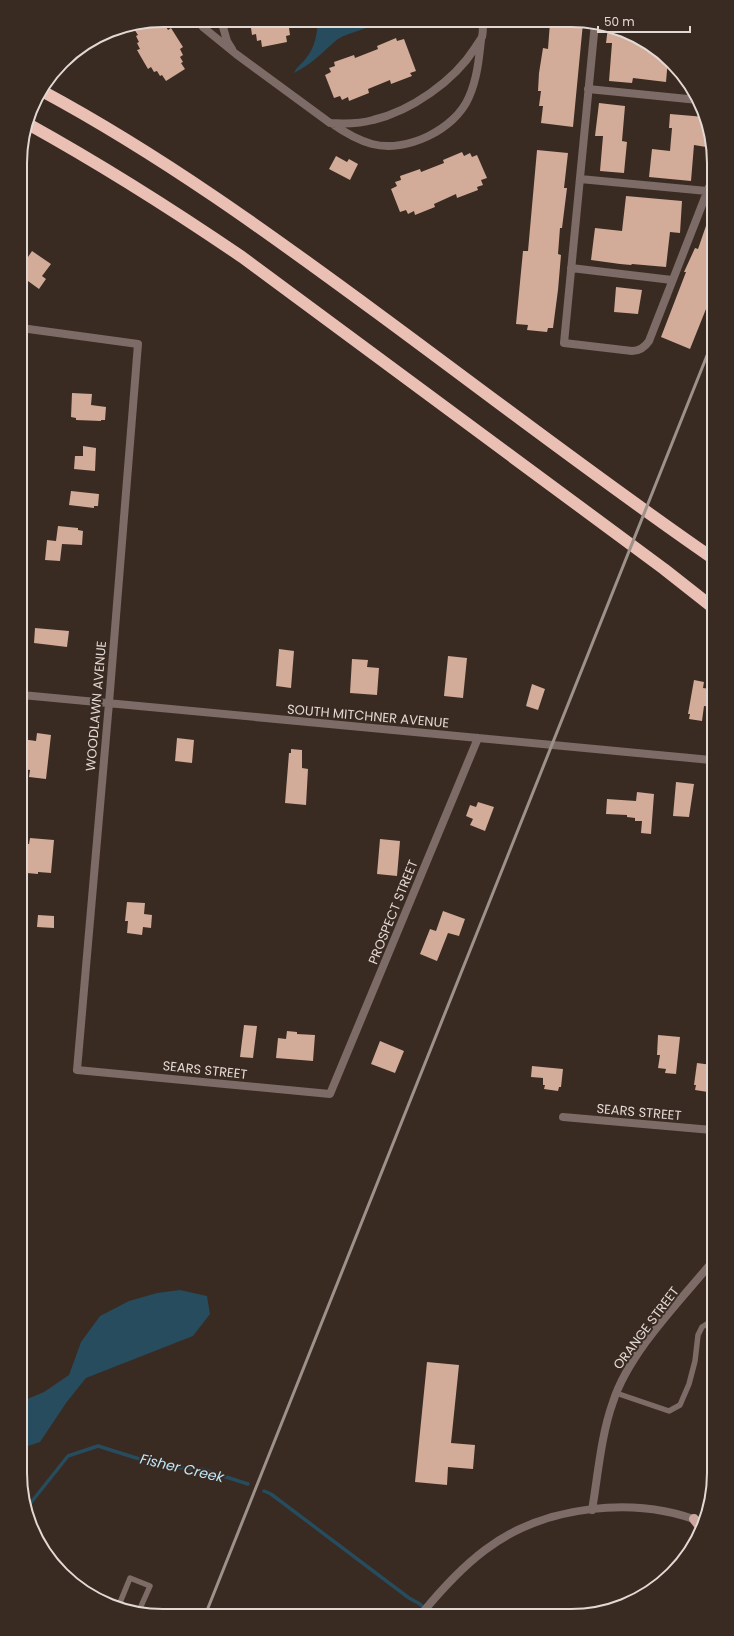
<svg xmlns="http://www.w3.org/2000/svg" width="734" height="1636" font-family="Poppins,sans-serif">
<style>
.water{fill:#264c5d}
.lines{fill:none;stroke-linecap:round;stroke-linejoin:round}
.stream{stroke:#264c5d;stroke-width:3.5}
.building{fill:#d2ab99}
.lane{stroke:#7c6b66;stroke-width:5.5}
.street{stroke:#7c6b66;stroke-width:8}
.primary{stroke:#cba79e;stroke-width:10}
.highway{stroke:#eabfb4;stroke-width:12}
.rail{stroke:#9d918b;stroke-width:3}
.labels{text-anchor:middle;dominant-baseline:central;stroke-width:4;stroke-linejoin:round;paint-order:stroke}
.street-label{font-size:13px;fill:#e3d9d4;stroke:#392a22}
.water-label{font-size:14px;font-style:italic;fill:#bfe7fa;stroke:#392a22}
.rim{fill:none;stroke:#e3d9d4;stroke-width:2}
</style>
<rect width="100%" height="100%" fill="#392a22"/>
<path class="water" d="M318,21H378C366,31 351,31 338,39C331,44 326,50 320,55C312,62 304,68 294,73C297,66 302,64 306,58C315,48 317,34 318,21Z
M180,1290L207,1296L210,1314L193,1336L86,1378L66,1403L40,1442L25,1447V1400L44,1392L69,1375L81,1342L100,1316L129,1301L157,1293Z"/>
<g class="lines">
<path class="stream" d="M264,1491L271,1494L409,1598L420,1604L428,1612
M25,1510L68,1456L98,1446L165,1467L201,1469L248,1484"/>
</g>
<path class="building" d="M158,21L162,27L165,25L168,30L171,28L183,47L180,49L183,55L180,57L183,62L181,63L185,69L166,81L162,75L160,76L157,71L154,72L151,67L148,69L141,57L137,50L140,49L137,43L139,42L136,36L138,35L132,26Z
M250,21H288L290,35L286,36L287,42L262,47L261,40L257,41L256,34L252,35Z
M550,22L583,23L573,127L541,123L543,106H539L541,91H538L539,73L543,48L548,49Z
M608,27L665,56L668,59L666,82L633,78L632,83L609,81L612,43H606Z
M396,38L397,41L404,39L416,71L410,73L412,76L391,84L390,80L368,89L369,93L349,101L348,97L342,100L340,96L334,98L325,75L331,72L329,68L335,66L334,62L354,55L355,58L378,49L377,46Z
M599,103L625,106L622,141L627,142L624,173L600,171L603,136H595Z
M670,114L705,117L708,123L706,147L694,145L691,181L649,177L652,149L670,151L672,128H669Z
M537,150L568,153L564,188H567L562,228H560L558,254L561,255L558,290L553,328H548L547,332L527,330L528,325L516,324L523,251H528Z
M462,152L464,156L470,153L472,157L477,155L487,178L481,180L483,185L477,187L478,190L457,198L456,194L434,204L435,207L415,215L414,211L408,214L406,210L400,212L391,189L397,186L395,182L401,180L400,176L420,169L421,172L444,163L443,160Z
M336,156L347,162L349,159L358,164L350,180L329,169Z
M626,196L682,201L680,233L670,232L666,267L632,264L631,265L620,264L591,260L595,228L622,231Z
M708,220H709L710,299L690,349L661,337L686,272H684L695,248L698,249Z
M32,251L51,264L42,276L46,279L39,289L21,276V256L26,260Z
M616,287L642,290L638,314L614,312Z
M72,393L92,394L91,405L106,407L105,420H101V421L76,420V418L71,417Z
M83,446L96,448L95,471L74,469L75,456H83Z
M71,491L99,494L98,506H94V508L69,505Z
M58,526L78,528V530L83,531L82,545L62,544L60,561L45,560L47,540L56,541Z
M35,628L69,631L67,647L34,643Z
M279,649L294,651L291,688L276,686Z
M448,656L467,658L463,698L444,696Z
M352,659L368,660L367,667L379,668L377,695L350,693Z
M694,680L704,682L703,688L710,689V692H711V707L704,706L702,721L689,719L690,714H688Z
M532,684L545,689L538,710L526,706Z
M37,733L51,735L46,779L29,777L30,770L22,769V739L36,741Z
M177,738L194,740L192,763L175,761Z
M291,749L302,750V768L308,769L306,805L285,803L289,753H291Z
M676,782L694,784L689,817L673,816Z
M637,792L654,794L651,834L641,833L642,821H635V818L627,817V815L606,814L607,799L636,801Z
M478,802L494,807L485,831L470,825L473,819L466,816L470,805L476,807Z
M30,838L54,840L51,873L38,872V874L27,873L28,860H23V844H29Z
M380,839L400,841L397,876L377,874Z
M127,902L145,903L144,914L152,915L151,928L143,927L142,935L127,933L128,921H125Z
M443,911L465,919L459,936L448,933L437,961L420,954L430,929L436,931Z
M38,915L54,916V928L37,927Z
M244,1025L257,1026L253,1058L240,1057Z
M287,1031L297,1032V1034L315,1035L313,1061L276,1058L278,1038L286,1039Z
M658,1035L680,1037L676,1074L665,1073L666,1069L658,1068L660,1055H657Z
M380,1041L404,1051L395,1073L371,1064Z
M697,1063L712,1065L711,1087H709L708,1092L695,1090L696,1085H694Z
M532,1066L563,1069L561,1087H559L558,1091L544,1089L545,1085H543V1078L531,1077Z
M427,1362L459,1365L451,1443L475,1445L473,1469L448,1467L447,1485L415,1482Z"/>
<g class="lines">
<path class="lane" d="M616,1393L669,1411L680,1405L689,1384L695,1361L698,1335L702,1327L713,1320
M119,1605L130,1578L150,1586L138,1613"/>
<path class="street" d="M197,20L204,28L236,54L330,123C345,124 359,124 373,120C411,111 454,81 475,48C477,44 480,41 482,37C483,33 483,27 483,22
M221,20L227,41L232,49
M595,23L564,343L632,351C640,351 645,347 649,341L709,187
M588,89L698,100
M331,123C344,132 357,140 372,144C406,153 455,130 469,97C477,79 479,59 481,40
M580,179L707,191
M571,268L672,280
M21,328L138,344L109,703L77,1070L330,1094L478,738
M22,695L711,760
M563,1117L712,1130
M592,1510C598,1475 601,1435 613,1402C629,1352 680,1301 713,1261
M423,1612C442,1589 461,1568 485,1550C544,1505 636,1495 704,1523"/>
<path class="primary" d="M694,1519L702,1529"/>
<path class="highway" d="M42,91C161,155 270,234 380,315C490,396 598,479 711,557
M28,124C102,165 173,210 242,257L664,569L711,606"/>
<path class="rail" d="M206,1613L710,348"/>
</g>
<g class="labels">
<g class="street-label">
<text transform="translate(96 706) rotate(-85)">WOODLAWN AVENUE</text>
<text transform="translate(368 716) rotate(5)">SOUTH MITCHNER AVENUE</text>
<text transform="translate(393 912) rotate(-68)">PROSPECT STREET</text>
<text transform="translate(205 1070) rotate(6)">SEARS STREET</text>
<text transform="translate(639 1112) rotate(5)">SEARS STREET</text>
<text transform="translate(646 1328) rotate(-53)">ORANGE STREET</text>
</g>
<g class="water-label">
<text transform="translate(182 1468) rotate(13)">Fisher Creek</text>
</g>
</g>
<path d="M0 0H734V1636H0ZM163 27H571A136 136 0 0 1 707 163V1473A136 136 0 0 1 571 1609H163A136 136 0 0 1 27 1473V163A136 136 0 0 1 163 27Z" fill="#392a22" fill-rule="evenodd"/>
<path class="rim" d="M163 27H571A136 136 0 0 1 707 163V1473A136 136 0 0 1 571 1609H163A136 136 0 0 1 27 1473V163A136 136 0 0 1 163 27Z"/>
<path d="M598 26v6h92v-6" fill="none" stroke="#e3d9d4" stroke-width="2"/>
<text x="604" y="26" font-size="12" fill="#e3d9d4" stroke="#392a22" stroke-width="3" paint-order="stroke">50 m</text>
</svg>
